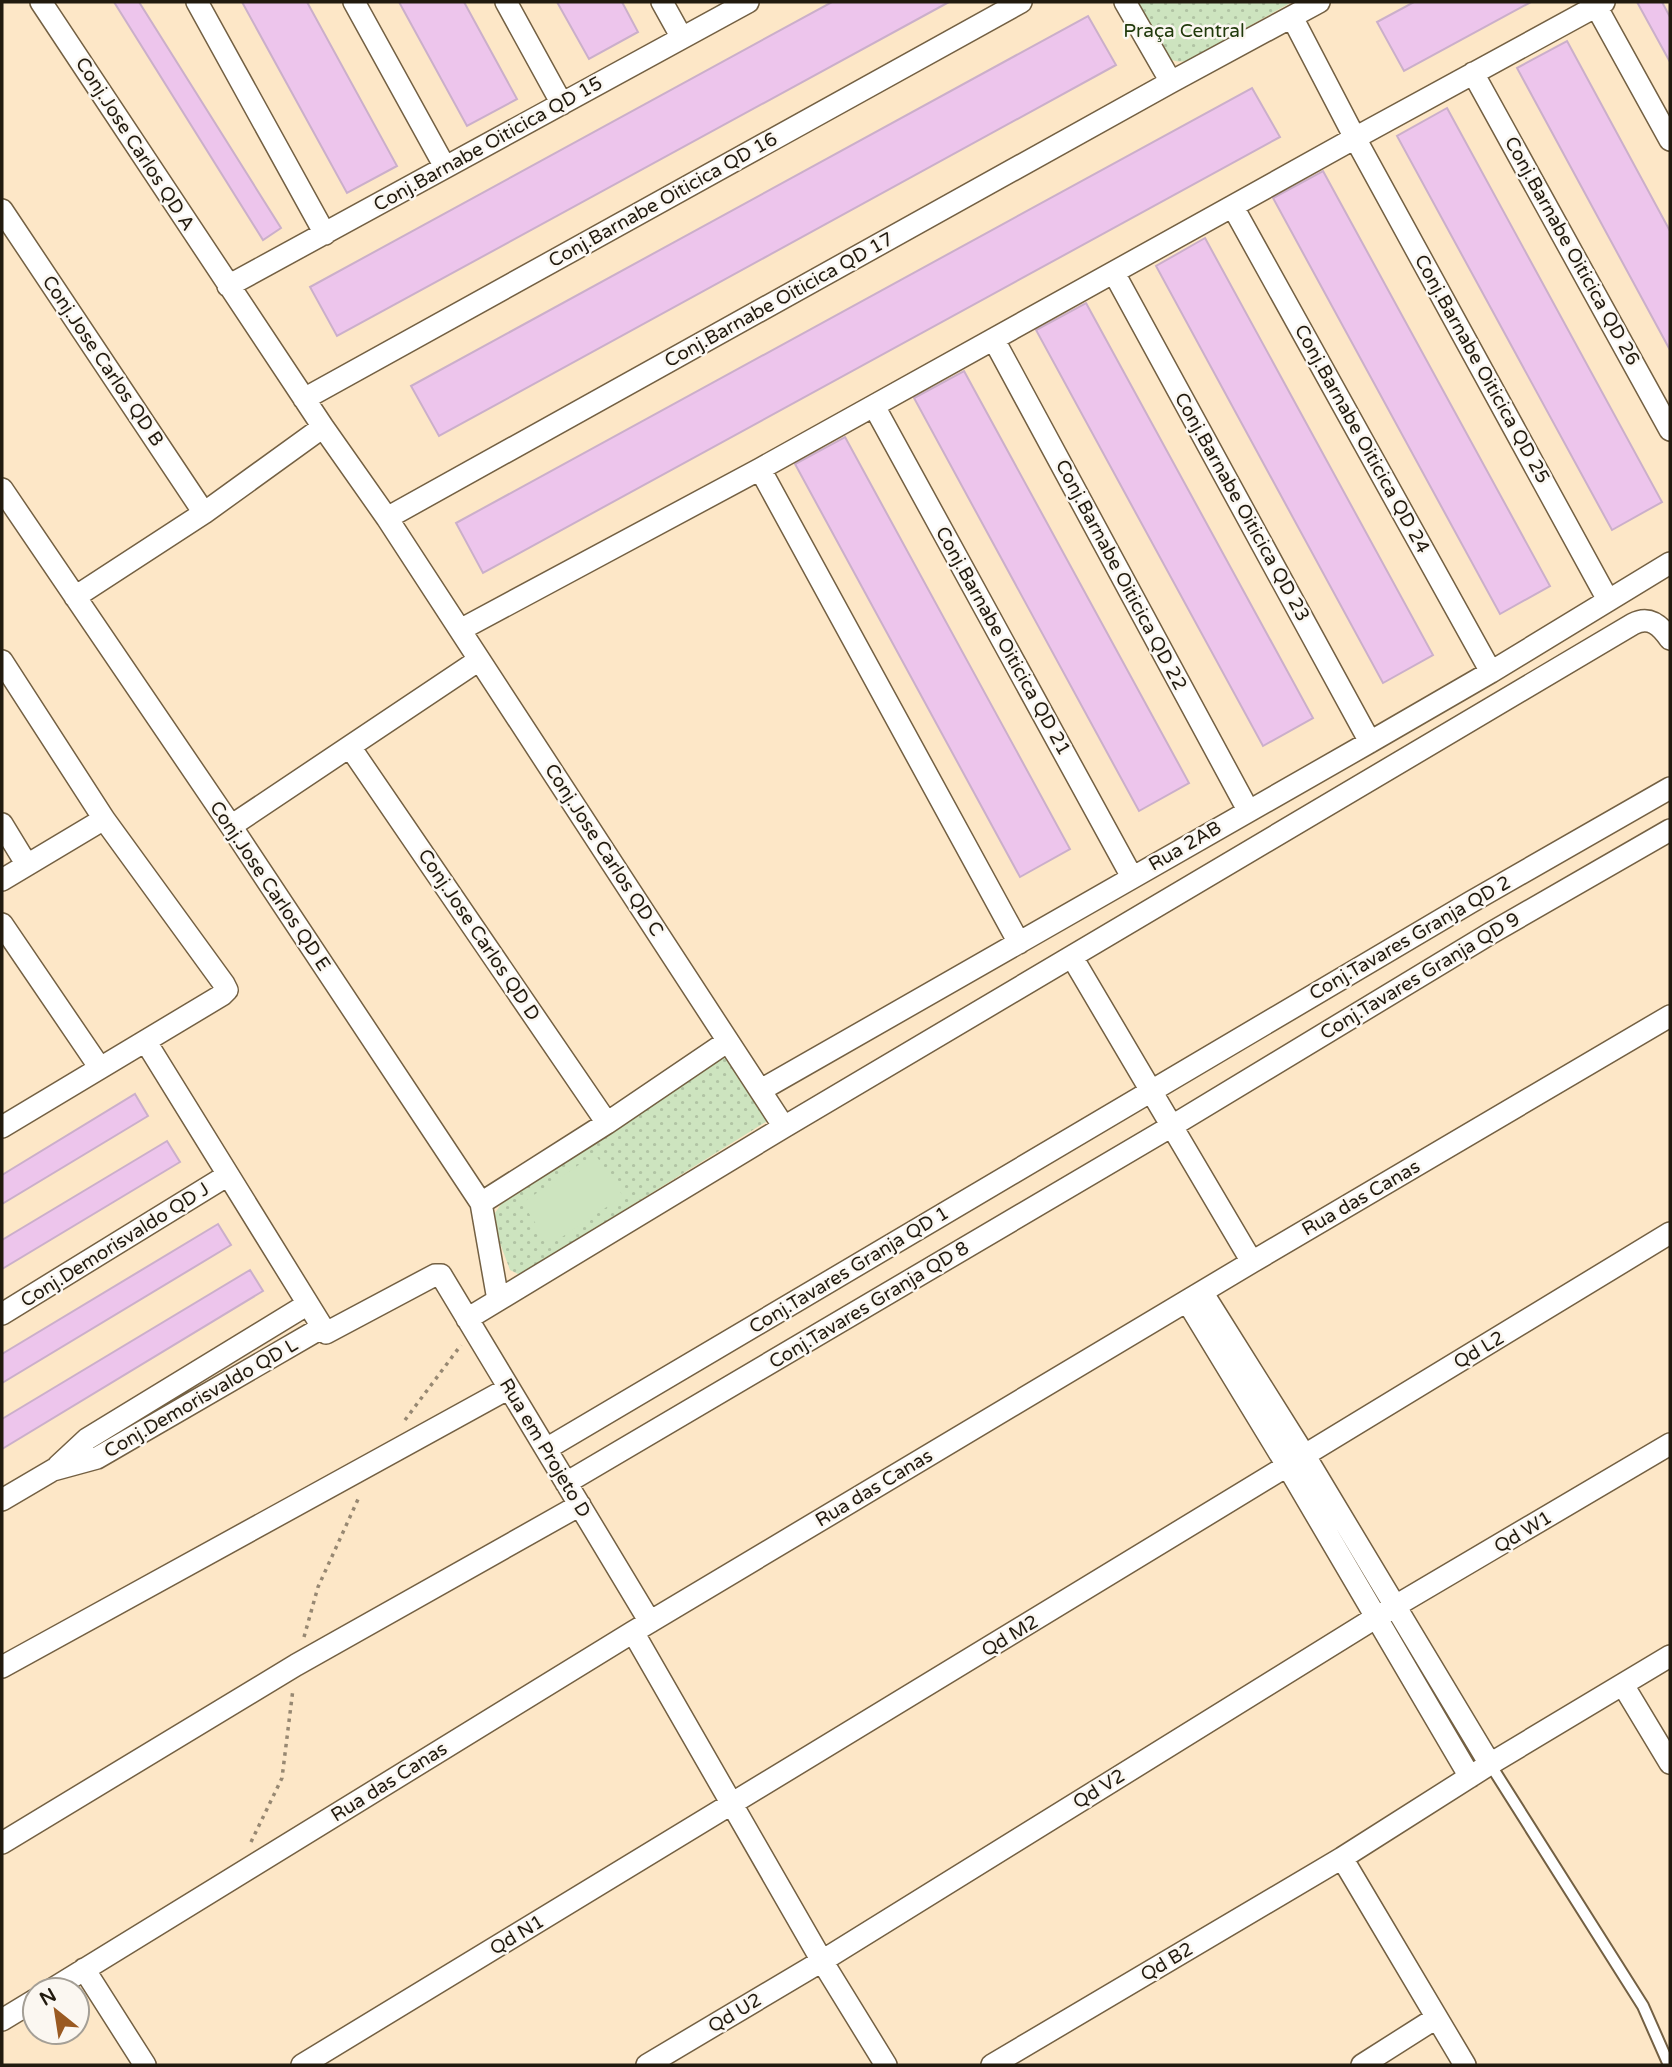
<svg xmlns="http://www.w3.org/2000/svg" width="1672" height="2067" font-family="'Varela Round',sans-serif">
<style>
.grass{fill:url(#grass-dots)}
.pitch{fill:#cde4bf}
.building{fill:#edc5ec;stroke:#cbafca;stroke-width:2}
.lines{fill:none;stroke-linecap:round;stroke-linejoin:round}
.service-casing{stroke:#736043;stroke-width:14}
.minor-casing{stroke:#736043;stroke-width:24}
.path{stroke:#978872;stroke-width:3.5;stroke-dasharray:3.5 5;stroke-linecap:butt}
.service{stroke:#fff;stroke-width:10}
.minor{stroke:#fff;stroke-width:21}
.labels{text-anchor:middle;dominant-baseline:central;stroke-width:5;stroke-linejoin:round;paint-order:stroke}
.park-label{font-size:19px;fill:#203a0b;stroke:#fbf7f1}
.street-label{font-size:19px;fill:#211a0e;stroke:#fbf7f1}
</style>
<defs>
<pattern id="grass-dots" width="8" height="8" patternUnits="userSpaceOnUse" patternTransform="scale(1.75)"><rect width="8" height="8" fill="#cde4bf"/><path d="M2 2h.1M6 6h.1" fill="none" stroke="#b0c3a3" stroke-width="1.8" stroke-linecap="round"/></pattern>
</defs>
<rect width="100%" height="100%" fill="#fde7c7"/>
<path class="grass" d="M1136,2H1292L1187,61C1181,62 1176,62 1170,59C1161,54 1142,13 1136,2Z
M727,1055L769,1120L523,1273L518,1274L510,1270L494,1227L495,1213L503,1201Z"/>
<path class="pitch" d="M595,1154L623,1196L550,1245L522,1203Z"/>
<path class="building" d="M114,2H139L281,228L263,240Z
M242,2H307L397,166L347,193Z
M399,2H464L517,99L467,126Z
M557,2H622L638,32L589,59Z
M832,2H949L337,336L310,287Z
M1414,2H1531L1404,71L1377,22Z
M1637,2H1662L1670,17V62Z
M1088,16L1116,65L439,436L411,386Z
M1567,41L1670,231V350L1517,68Z
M1252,88L1280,137L483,573L456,523Z
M1447,108L1662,502L1612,530L1397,136Z
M1323,171L1550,586L1500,614L1273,198Z
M1205,238L1433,655L1383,683L1156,266Z
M1086,303L1313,718L1263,746L1036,330Z
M964,371L1189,783L1139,811L914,398Z
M845,437L1070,849L1020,877L795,464Z
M135,1094L148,1116L2,1204V1175Z
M167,1141L180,1162L2,1269V1240Z
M218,1224L231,1245L2,1383V1354Z
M250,1270L263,1291L2,1449V1419Z"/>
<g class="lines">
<defs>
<path id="service" d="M1490,1764L1643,2006L1669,2065"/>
<path id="minor" d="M41,2L323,427L387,518L784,1127
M197,2L325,234
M354,2L445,167
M506,2L562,104
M662,2L682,38
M1125,2L1171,82
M1596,6L1670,140
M1292,17L1355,138L1608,600
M1473,73L1670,430
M1233,207L1491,672
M2,210L204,513
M1114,273L1370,742
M228,286L748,2
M994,340L1248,810
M304,399L1021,2
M874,406L1132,877
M760,469L1019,943
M2,489L231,826L481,1203L498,1300
M387,518L1171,82L1319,2
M75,597L204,513L323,427
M460,630L760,469L1355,138L1604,2
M2,661L104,819L224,984L227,990L222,995L2,1127
M350,747L607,1123
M2,824L27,865
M231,826L479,660
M2,880L104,819
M2,924L100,1068
M1072,957L1252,1262
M146,1042L326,1333L435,1275H441L650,1622
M761,1090L1370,742L1491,672L1670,563
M481,1203L607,1123L728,1041
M1202,1292L1305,1456L1490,1764
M1187,1301L1288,1467L1470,1777
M2,1314L228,1175
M467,1319L784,1127L1633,624C1650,615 1661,626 1670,639
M546,1449L1471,902L1670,788
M58,1466L87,1439L308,1304
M566,1483L1172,1126L1491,933L1670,830
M2,1500L53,1470L97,1458L323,1327
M633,1632L822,1961L886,2065
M2,1667L509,1388
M1623,1685L1670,1763
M2,1843L296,1665L580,1505
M1342,1858L1465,2065
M84,1969L145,2065
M51,1990L633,1632L1252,1262L1670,1016
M2,2020L35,2000
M302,2065L1670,1233
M647,2065L822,1961L1375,1618L1670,1444
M992,2065L1342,1858L1490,1764L1670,1656
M1362,2065L1436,2018"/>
</defs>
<use href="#service" class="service-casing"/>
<use href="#minor" class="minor-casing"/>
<path class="path" d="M405,1420L461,1345
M304,1637L318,1587L360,1495
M251,1842L282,1778L293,1689"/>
<use href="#service" class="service"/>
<use href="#minor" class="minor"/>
</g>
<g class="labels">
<g class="park-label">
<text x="1184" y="31">Praça Central</text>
</g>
<g class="street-label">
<text transform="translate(135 144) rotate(57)">Conj.Jose Carlos QD A</text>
<text transform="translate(488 144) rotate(-29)">Conj.Barnabe Oiticica QD 15</text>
<text transform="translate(663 200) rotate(-29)">Conj.Barnabe Oiticica QD 16</text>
<text transform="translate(1572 251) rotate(61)">Conj.Barnabe Oiticica QD 26</text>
<text transform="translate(779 300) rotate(-29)">Conj.Barnabe Oiticica QD 17</text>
<text transform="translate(103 361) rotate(56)">Conj.Jose Carlos QD B</text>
<text transform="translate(1482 369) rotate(61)">Conj.Barnabe Oiticica QD 25</text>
<text transform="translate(1362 439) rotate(61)">Conj.Barnabe Oiticica QD 24</text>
<text transform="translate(1242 507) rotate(61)">Conj.Barnabe Oiticica QD 23</text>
<text transform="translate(1121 575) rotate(62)">Conj.Barnabe Oiticica QD 22</text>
<text transform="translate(1003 641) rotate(61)">Conj.Barnabe Oiticica QD 21</text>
<text transform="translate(1185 846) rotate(-30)">Rua 2AB</text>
<text transform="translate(604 850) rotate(57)">Conj.Jose Carlos QD C</text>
<text transform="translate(270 886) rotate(56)">Conj.Jose Carlos QD E</text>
<text transform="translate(479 935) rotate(56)">Conj.Jose Carlos QD D</text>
<text transform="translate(1410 938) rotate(-30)">Conj.Tavares Granja QD 2</text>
<text transform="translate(1420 976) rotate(-31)">Conj.Tavares Granja QD 9</text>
<text transform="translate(1361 1198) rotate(-30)">Rua das Canas</text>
<text transform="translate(115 1245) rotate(-32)">Conj.Demorisvaldo QD J</text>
<text transform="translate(849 1270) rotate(-31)">Conj.Tavares Granja QD 1</text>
<text transform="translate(869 1305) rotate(-31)">Conj.Tavares Granja QD 8</text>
<text transform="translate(1479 1350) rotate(-31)">Qd L2</text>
<text transform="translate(201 1398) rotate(-30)">Conj.Demorisvaldo QD L</text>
<text transform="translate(545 1448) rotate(59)">Rua em Projeto D</text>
<text transform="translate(874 1488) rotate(-31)">Rua das Canas</text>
<text transform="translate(1523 1532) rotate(-31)">Qd W1</text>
<text transform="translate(1010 1636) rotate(-31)">Qd M2</text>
<text transform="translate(389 1782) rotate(-32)">Rua das Canas</text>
<text transform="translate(1099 1789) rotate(-32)">Qd V2</text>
<text transform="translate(517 1935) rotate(-31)">Qd N1</text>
<text transform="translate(1167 1962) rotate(-31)">Qd B2</text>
<text transform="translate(735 2013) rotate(-31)">Qd U2</text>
</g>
</g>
<rect width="1672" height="2067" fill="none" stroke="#211a0e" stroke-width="7"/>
<g transform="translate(56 2011) rotate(330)"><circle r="33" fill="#fbf7f1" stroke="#a49f96" stroke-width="2"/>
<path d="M0-5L12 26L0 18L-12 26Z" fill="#9a5a22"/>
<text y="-10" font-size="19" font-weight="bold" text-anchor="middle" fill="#211a0e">N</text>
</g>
</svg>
